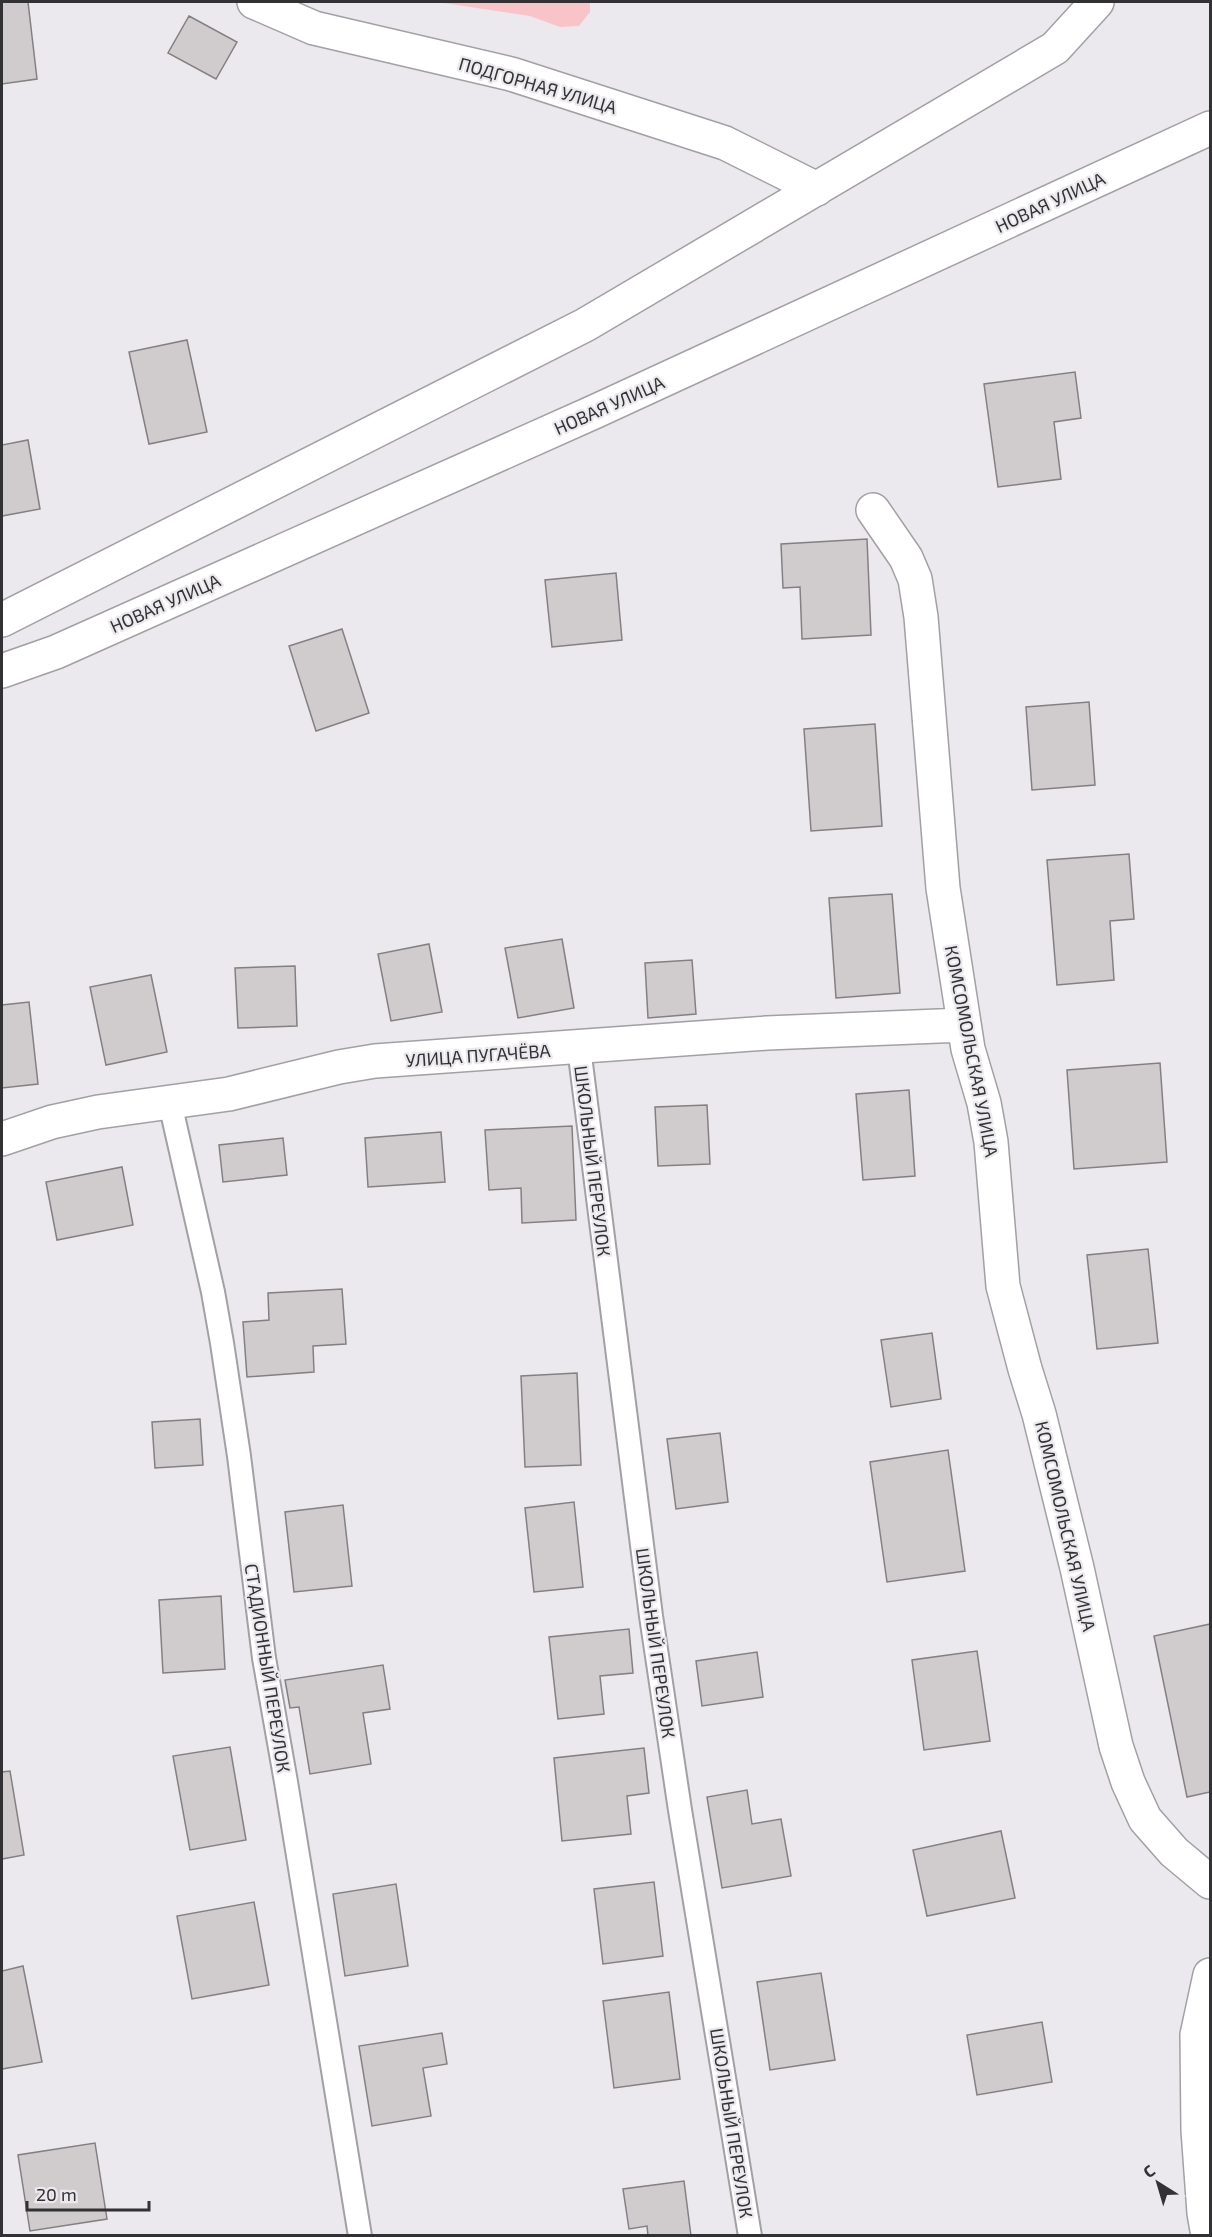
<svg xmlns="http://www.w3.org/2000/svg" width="1212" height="2237" font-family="'Exo 2',sans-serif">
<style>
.green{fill:#f9c4c8}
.building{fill:#d0ccce;stroke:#848082;stroke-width:1.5}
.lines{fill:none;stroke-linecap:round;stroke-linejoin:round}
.service-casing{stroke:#a2a0a4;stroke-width:26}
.minor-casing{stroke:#a2a0a4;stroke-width:36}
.secondary-casing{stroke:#a2a0a4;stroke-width:36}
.service{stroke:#fff;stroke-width:22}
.minor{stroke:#fff;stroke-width:33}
.secondary{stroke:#fff;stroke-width:33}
.labels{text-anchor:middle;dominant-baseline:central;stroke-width:4.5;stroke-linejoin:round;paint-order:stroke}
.street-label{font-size:18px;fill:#323133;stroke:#ebe9ed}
</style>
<rect width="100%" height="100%" fill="#ebe9ed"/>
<path class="green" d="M437,2H590V12L579,26L560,27L530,16Z"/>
<path class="building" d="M2,2H28L37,79L2,84Z
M189,16L237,42L216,79L168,53Z
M187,340L207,432L149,444L129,352Z
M1075,372L1081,418L1054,422L1061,479L998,487L984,384Z
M28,440L40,509L2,516V445Z
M867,539L871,635L802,639L800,587L783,588L781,544Z
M616,573L622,640L552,647L545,580Z
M342,629L369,713L316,731L289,646Z
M1089,702L1095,785L1032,790L1026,707Z
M875,724L882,826L811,831L804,729Z
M1129,854L1134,919L1110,921L1114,980L1057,985L1047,860Z
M892,894L900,993L836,998L829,898Z
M562,939L574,1008L518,1018L505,948Z
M429,944L442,1012L391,1021L378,954Z
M692,960L696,1014L648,1018L645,963Z
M295,966L297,1026L238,1028L235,968Z
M151,975L167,1052L106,1065L90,987Z
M29,1002L38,1084L2,1088V1005Z
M1160,1063L1167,1162L1074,1169L1067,1070Z
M909,1090L915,1176L863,1180L856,1094Z
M707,1105L710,1164L658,1166L655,1107Z
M572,1126L576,1220L522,1223L521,1188L489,1190L485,1130Z
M441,1132L445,1182L368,1187L365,1138Z
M283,1138L287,1175L223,1182L219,1145Z
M122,1167L133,1225L57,1240L46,1182Z
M1148,1249L1158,1343L1097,1349L1087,1255Z
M342,1289L346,1344L313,1346L314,1372L247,1377L243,1322L269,1320L268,1293Z
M932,1333L941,1399L891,1407L881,1340Z
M577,1373L581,1465L525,1467L521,1376Z
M200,1419L203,1465L155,1468L152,1422Z
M720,1433L728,1502L676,1509L667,1439Z
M948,1450L965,1571L887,1582L870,1462Z
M574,1502L583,1587L534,1592L525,1508Z
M343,1505L352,1586L294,1592L285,1512Z
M221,1596L225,1669L163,1673L159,1600Z
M1210,1624V1792L1187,1797L1154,1636Z
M629,1629L633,1673L600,1676L604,1714L558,1719L549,1637Z
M977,1651L990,1741L924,1750L912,1660Z
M757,1652L763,1697L702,1706L696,1661Z
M383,1665L390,1709L363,1713L371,1764L310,1774L299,1707L290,1708L285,1680Z
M230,1747L246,1840L190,1850L173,1756Z
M644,1748L649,1793L627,1796L631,1834L562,1841L554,1758Z
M10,1771L24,1855L2,1859V1772Z
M747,1790L752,1824L781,1819L791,1876L722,1888L707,1797Z
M1001,1831L1015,1898L927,1916L913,1850Z
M654,1882L663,1956L603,1964L594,1889Z
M396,1884L408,1966L345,1976L333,1894Z
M254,1902L269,1985L192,1999L177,1916Z
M23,1966L42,2062L2,2069V1971Z
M821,1973L835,2060L770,2070L757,1982Z
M669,1992L680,2079L614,2088L603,2001Z
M1042,2022L1052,2082L977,2095L967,2035Z
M442,2033L447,2064L423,2068L431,2116L372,2126L359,2046Z
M95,2143L107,2219L30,2231L18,2155Z
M684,2181L691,2236H648L647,2226L629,2229L623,2189Z"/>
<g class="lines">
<defs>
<path id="service" d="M579,1048L651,1616L680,1810L750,2236
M170,1103L213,1292L222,1343L239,1456L264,1658L286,1782L360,2236"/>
<path id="minor" d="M254,2L314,28L511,74L725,143L817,189
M873,510L906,558L915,579L921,617L943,888L968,1049L984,1103L991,1142L1003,1286L1025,1369L1039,1414L1077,1568L1116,1746L1128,1782L1145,1819L1174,1852L1210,1882
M2,620L585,325L1055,48L1097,2
M2,671L56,652L594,412L1210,128
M2,1139L52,1122L98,1112L229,1094L339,1067L375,1061L767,1033L963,1025"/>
<path id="secondary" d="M1208,2236L1204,2213L1198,2130L1197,2035L1210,1975"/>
</defs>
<use href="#service" class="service-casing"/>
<use href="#minor" class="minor-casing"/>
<use href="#secondary" class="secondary-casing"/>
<use href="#service" class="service"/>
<use href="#minor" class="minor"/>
<use href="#secondary" class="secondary"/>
</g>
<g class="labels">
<g class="street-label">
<text transform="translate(538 85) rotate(16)">ПОДГОРНАЯ УЛИЦА</text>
<text transform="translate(1050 202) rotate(-25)">НОВАЯ УЛИЦА</text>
<text transform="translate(609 405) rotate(-24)">НОВАЯ УЛИЦА</text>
<text transform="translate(165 603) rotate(-24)">НОВАЯ УЛИЦА</text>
<text transform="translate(972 1051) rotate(79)">КОМСОМОЛЬСКАЯ УЛИЦА</text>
<text transform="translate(478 1055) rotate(-4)">УЛИЦА ПУГАЧЁВА</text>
<text transform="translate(593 1161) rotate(83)">ШКОЛЬНЫЙ ПЕРЕУЛОК</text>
<text transform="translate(1066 1526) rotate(77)">КОМСОМОЛЬСКАЯ УЛИЦА</text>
<text transform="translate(656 1643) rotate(82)">ШКОЛЬНЫЙ ПЕРЕУЛОК</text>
<text transform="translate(268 1668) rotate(81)">СТАДИОННЫЙ ПЕРЕУЛОК</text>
<text transform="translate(732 2123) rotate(81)">ШКОЛЬНЫЙ ПЕРЕУЛОК</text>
</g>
</g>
<rect width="1212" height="2237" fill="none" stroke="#323133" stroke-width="6"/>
<g transform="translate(1158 2183) rotate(323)" stroke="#ebe9ed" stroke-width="4.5" paint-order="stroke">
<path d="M0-4.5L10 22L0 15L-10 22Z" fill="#323133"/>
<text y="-9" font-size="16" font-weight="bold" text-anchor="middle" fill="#323133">С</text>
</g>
<path d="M27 2201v9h122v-9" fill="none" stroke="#323133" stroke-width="3"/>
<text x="36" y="2201" font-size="18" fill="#323133" stroke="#ebe9ed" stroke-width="4.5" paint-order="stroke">20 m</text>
</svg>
